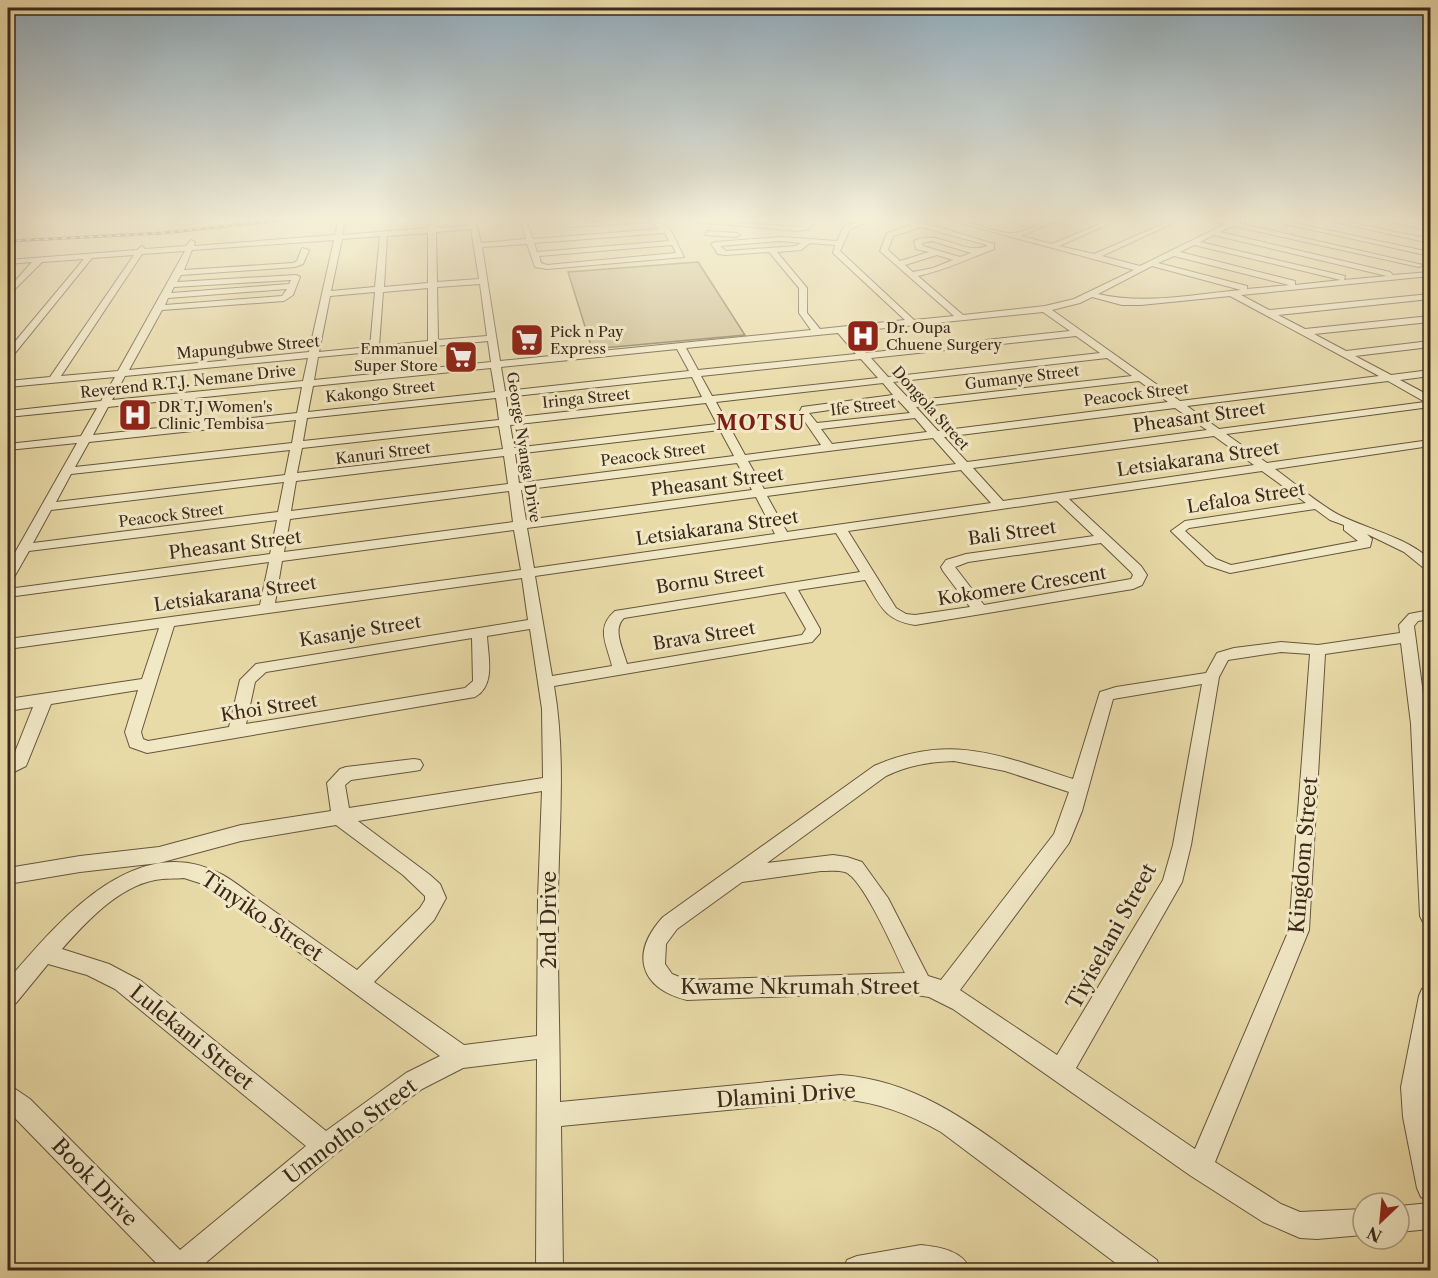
<svg xmlns="http://www.w3.org/2000/svg" width="1438" height="1278" font-family="'Libre Caslon Text',serif">
<style>
.green{fill:#cbbd90;stroke:#837355;stroke-width:1.5}
.lines{fill:none;stroke-linecap:round;stroke-linejoin:round}
.minor-casing{stroke:#66563e;stroke-width:2}
.minor{fill:#f1e8c6;fill-rule:evenodd}
.rail-casing{stroke:#3b291a;stroke-width:3}
.rail{stroke:#f1e8c6;stroke-width:1.5;stroke-dasharray:4.5;stroke-linecap:butt}
.labels{text-anchor:middle;dominant-baseline:central;stroke-width:6;stroke-linejoin:round;paint-order:stroke}
.far-poi-label{font-size:15px;fill:#3b291a;stroke:#f1e8c6;text-anchor:start}
.far-street-label{font-size:15px;fill:#3b291a;stroke:#f1e8c6}
.street-label{font-size:18px;fill:#3b291a;stroke:#f1e8c6}
.far-district-label{font-size:20px;font-weight:bold;letter-spacing:1.5px;fill:#7a1f14;stroke:#f1e8c6}
.near-street-label{font-size:21px;fill:#3b291a;stroke:#f1e8c6}
</style>
<rect width="100%" height="100%" fill="#e9dba8"/>
<filter id="stains"><feTurbulence type="fractalNoise" baseFrequency=".00333" numOctaves="4"/><feColorMatrix values="0 0 0 0 .2 0 0 0 0 .09 0 0 0 0 .02 0 0 0 .5 -.17"/></filter>
<radialGradient id="worn" r=".72"><stop offset=".6" stop-color="#630" stop-opacity="0"/><stop offset="1" stop-color="#630" stop-opacity=".3"/></radialGradient>
<path class="green" d="M698,262L745,335L592,349L568,272Z"/>
<g class="lines">
<defs>
<path id="minor" d="M339,220H345L342,235L428,228L429,220H435L436,228L470,225L469,220H475L481,243L526,239L520,220H526L533,239L660,229L649,222L571,227L563,225L560,220L571,223L654,220L670,229L684,257L547,269L535,267L527,244L482,247L500,361L811,330L799,313V288L769,252L726,255L718,254L711,244L715,242L780,237L837,241L844,226L864,220H873L850,229L840,251L914,320L954,316L880,251L887,233L917,223L936,220L928,224L994,244V249C970,258 946,270 918,276L963,315L1045,306L1074,299L1134,270L949,220C969,220 999,235 1013,233C1029,232 1042,220 1058,220L1021,236L1052,244L1109,220H1118L1059,246L1094,254L1172,220H1180L1102,256L1140,266L1225,224L1212,220H1242L1238,223L1423,265L1419,267L1233,226L1220,232L1390,272L1393,275L1430,272V276L1241,295L1269,310L1430,294V299L1278,315L1305,329L1430,316V322L1314,334L1346,351L1430,341V347L1355,356L1391,375L1430,370V376L1400,380L1430,396V407L1226,434L1267,463L1430,440V446L1275,469C1296,484 1317,503 1339,515C1370,530 1403,536 1430,559V570L1425,569L1404,552L1367,534L1372,539L1370,547L1230,573L1206,565L1171,531L1185,521L1306,503L1262,471L1069,499L1141,566L1147,575L1142,585L1133,589L915,625C884,620 880,605 865,580L798,590L820,629V633L812,642L554,686C566,755 559,827 558,896C557,965 560,1034 560,1102L841,1075C921,1081 977,1128 1039,1173C1078,1202 1117,1231 1157,1260L1160,1270H1125L941,1132C909,1114 878,1102 841,1099L561,1126L563,1270H536L537,1059L463,1068L422,1089L334,1155L197,1270H163L8,1111V1084L30,1099L180,1250L306,1146L115,989L87,975L48,964L16,1003L8,1006V980C58,922 136,827 223,875C237,883 250,894 264,904C295,926 326,948 357,970L420,908L425,900V896L403,875L336,825L241,841L159,863L80,872L8,884V868L80,856L159,847L241,825L331,811L327,783L340,769L346,767L414,759L420,760L423,765L420,770L414,771L351,780L345,785L349,808L543,778L542,709L530,629L487,636C488,657 496,685 475,697L147,753L130,747L125,732L138,690L51,704L26,766L8,775V761L13,757L33,707L8,711V699L142,679L159,628L8,649V639L260,605L269,562L8,597V589L270,554L277,520L29,551L13,579L8,580V565L77,443L8,450V444L81,436L97,408L8,417V411L101,401L115,377L8,387V381L50,377L134,255L92,258L11,358L8,359V350L84,259L42,262L8,296V289L32,262L8,264V260L137,250L142,246L145,249L186,246L191,240L195,242L194,246L335,235ZM921,227L987,245V246C963,256 938,228 914,241L916,249L929,252L900,261L888,250L893,236ZM471,229L479,279L437,282L436,232ZM428,233V283L384,287L387,236ZM665,233L669,241L537,252L534,243ZM1214,235L1387,276L1344,280L1345,276L1200,242ZM380,236L375,287L331,291L342,239ZM334,240L309,352L129,370L162,310L284,301L293,295L300,277L296,275L177,282L181,275L295,267L303,264L309,250L302,248L297,261L293,263L184,270L192,250ZM780,241L801,243L796,246L726,251L720,246ZM932,241L971,253L960,257L923,246L922,243ZM810,243L835,245L833,253L905,320L820,329L807,313V288L777,252L801,250ZM672,245L676,253L547,265L541,263L539,256ZM1194,245L1341,280L1295,285V281L1180,252ZM185,251L118,371L61,376L142,254ZM937,255L953,260L933,268L913,272L905,265ZM1174,256L1289,285H1290L1247,289V286L1158,263ZM1152,266L1241,290C1194,294 1145,305 1098,294ZM291,280L289,284L171,293L174,287ZM480,284L487,336L438,340L437,287ZM428,288V341L379,346L383,292ZM287,289L282,296L165,305L168,298ZM375,292L370,347L319,352L330,296ZM1230,296L1379,376L1180,401L1052,310L1080,303L1092,297L1122,305H1141ZM1043,312L1070,331L866,353L847,332ZM838,333L856,354L698,370L686,348ZM1076,336L1100,353L888,377L871,358ZM488,341L491,362L314,380L318,357ZM677,349L689,371L505,391L501,367ZM308,358L303,381L112,400L125,376ZM1107,358L1132,376L911,401L893,382ZM861,359L878,378L712,396L701,376ZM491,368L495,392L308,412L313,386ZM692,377L702,397L509,418L506,397ZM1139,381L1168,402L938,431L916,407ZM1388,381L1425,402L1219,429L1187,406ZM883,383L893,395L802,407L799,413L821,445L745,455L716,402ZM302,387L297,413L93,435L108,407ZM496,398L499,420L303,441L307,418ZM898,400L910,413L817,423L809,413ZM706,403L717,424L514,448L510,425ZM1175,408L1207,430L967,462L944,437ZM915,418L927,432L832,444L821,429ZM296,420L292,443L75,467L89,442ZM499,426L503,449L297,473L302,448ZM720,430L734,456L519,483L515,454ZM1214,436L1254,465L1003,501L973,468ZM933,438L956,464L764,489L748,461ZM290,450L285,475L56,502L71,474ZM504,456L508,484L291,511L296,481ZM737,463L752,490L526,520L521,490ZM961,470L991,503L787,532L767,496ZM284,482L278,512L33,543L51,510ZM509,491L513,522L284,552L290,519ZM756,497L775,534L534,568L527,528ZM1057,501L1094,536L966,554L946,560L941,567L943,571L970,607L915,615L906,614L896,608L848,531ZM1315,509L1330,520L1344,525V530L1358,541L1231,565L1216,559L1185,531L1189,528ZM514,530L521,570L275,603L282,561ZM836,533L860,572L615,611C595,628 607,644 612,666L552,676L535,576ZM1101,543L1131,572L1133,575L1131,579L984,605L955,567L968,562ZM522,578L528,620L256,664L240,680L229,727L148,741L143,739L141,732L174,626ZM785,592L806,629L802,635L627,664C623,649 612,629 624,618ZM472,638L473,681L465,688L246,724L255,682L266,672ZM542,791L538,898L537,1036L464,1045L374,982L434,920L446,898L440,884L430,875L358,821ZM184,878L209,886L440,1056L406,1073L326,1131L141,981L109,964L62,949C86,922 118,887 155,880C165,878 175,879 184,878Z
M692,220L798,227L810,220H817L809,229L798,231L695,222Z
M1268,220H1280L1430,252V256Z
M1326,220H1338L1430,239V243Z
M1383,220H1395L1430,227V231Z
M708,231L736,233L740,235L736,237L705,235Z
M1430,610V619L1418,621L1414,626L1427,724L1430,772V925L1423,922L1420,916L1411,724L1401,643L1325,654L1309,930L1215,1162L1281,1204L1300,1212L1363,1209V1235L1317,1239L1300,1238L1263,1222L1191,1176L953,1009L929,997L897,992L687,1000C639,988 630,953 663,917L874,766C950,733 999,755 1073,779L1100,692L1116,687L1206,673L1217,653L1234,648L1281,642L1318,645L1400,633L1399,625L1409,614ZM1281,652L1310,654L1289,930L1195,1149L1076,1068L1182,882L1191,845L1219,677L1228,660ZM1202,684L1173,845L1163,880L1057,1055L960,990L1069,843L1082,811L1113,699ZM954,761L1005,771L1069,792L1054,834L941,980L928,976L888,898L862,862L847,857L833,855L767,863L886,776C909,765 929,762 954,761ZM821,871C828,871 838,870 845,872C863,878 896,954 905,973L687,980L672,974L665,964L666,944L677,929L742,882Z
M1430,986V1055L1425,1087L1430,1133V1201L1421,1197L1417,1188L1403,1117L1401,1087L1419,996L1422,989Z
M1430,1203V1229L1399,1232V1206Z
M921,1245C940,1247 964,1251 970,1270H843L847,1260L857,1256Z"/>
</defs>
<use href="#minor" class="minor-casing"/>
<use href="#minor" class="minor"/>
<defs>
<path id="rail" d="M8,241L163,233L283,220"/>
</defs>
<use href="#rail" class="rail-casing"/>
<use href="#rail" class="rail"/>
</g>
<linearGradient id="sky" x2="0" y2="1"><stop stop-color="#91abbb"/><stop offset="0.55" stop-color="#f5efd8"/><stop offset="1" stop-color="#f5efd8" stop-opacity="0"/></linearGradient>
<rect width="1438" height="399" fill="url(#sky)"/>
<defs>
<symbol id="hospital-square" viewBox="-11 -11 22 22"><rect x="-9" y="-9" width="18" height="18" rx="4" fill="#8f2418" stroke="#f1e8c6"/><path d="M-5-5h3v3.5h4V-5h3V5h-3V1.5h-4V5h-3Z" fill="#fff"/></symbol>
<symbol id="supermarket-square" viewBox="-11 -11 22 22"><rect x="-9" y="-9" width="18" height="18" rx="4" fill="#8f2418" stroke="#f1e8c6"/><path d="M-6-5.5h2.5l.6 2H6L4.5 2H-2.5L-4.4-4H-6ZM-1.5 3.2a1.3 1.3 0 1 0 .1 0ZM3 3.2a1.3 1.3 0 1 0 .1 0Z" fill="#fff"/></symbol>
</defs>
<g fill-rule="evenodd">
<use href="#hospital-square" x="844" y="317" width="38" height="38"/>
<use href="#supermarket-square" x="508" y="321" width="38" height="38"/>
<use href="#supermarket-square" x="442" y="338" width="38" height="38"/>
<use href="#hospital-square" x="116" y="396" width="38" height="38"/>
</g>
<g class="labels">
<g class="far-poi-label">
<text x="886" y="327">Dr. Oupa<tspan x="886" dy="17">Chuene Surgery</tspan></text>
<text x="550" y="331">Pick n Pay<tspan x="550" dy="17">Express</tspan></text>
<text x="438" y="348" text-anchor="end">Emmanuel<tspan x="438" dy="17">Super Store</tspan></text>
<text x="158" y="406">DR T.J Women's<tspan x="158" dy="17">Clinic Tembisa</tspan></text>
</g>
<g class="far-street-label">
<text transform="translate(248 347) rotate(-5)">Mapungubwe Street</text>
<text transform="translate(1022 377) rotate(-7)">Gumanye Street</text>
<text transform="translate(188 381) rotate(-6)">Reverend R.T.J. Nemane Drive</text>
<text transform="translate(380 391) rotate(-6)">Kakongo Street</text>
<text transform="translate(1136 394) rotate(-7)">Peacock Street</text>
<text transform="translate(586 398) rotate(-6)">Iringa Street</text>
<text transform="translate(863 406) rotate(-7)">Ife Street</text>
<text transform="translate(931 408) rotate(48)">Dongola Street</text>
<text transform="translate(524 447) rotate(81)">George Nyanga Drive</text>
<text transform="translate(383 453) rotate(-7)">Kanuri Street</text>
<text transform="translate(653 454) rotate(-7)">Peacock Street</text>
<text transform="translate(171 515) rotate(-7)">Peacock Street</text>
</g>
<g class="street-label">
<text transform="translate(1199 417) rotate(-8)">Pheasant Street</text>
<text transform="translate(1198 459) rotate(-8)">Letsiakarana Street</text>
<text transform="translate(717 482) rotate(-7)">Pheasant Street</text>
<text transform="translate(1246 498) rotate(-9)">Lefaloa Street</text>
<text transform="translate(717 528) rotate(-8)">Letsiakarana Street</text>
<text transform="translate(1012 533) rotate(-8)">Bali Street</text>
<text transform="translate(235 545) rotate(-7)">Pheasant Street</text>
<text transform="translate(710 579) rotate(-9)">Bornu Street</text>
<text transform="translate(1022 586) rotate(-9)">Kokomere Crescent</text>
<text transform="translate(235 594) rotate(-8)">Letsiakarana Street</text>
<text transform="translate(360 631) rotate(-9)">Kasanje Street</text>
<text transform="translate(704 636) rotate(-9)">Brava Street</text>
<text transform="translate(269 708) rotate(-9)">Khoi Street</text>
</g>
<g class="far-district-label">
<text x="761" y="423">MOTSU</text>
</g>
<g class="near-street-label">
<text transform="translate(1303 855) rotate(-85)">Kingdom Street</text>
<text transform="translate(262 916) rotate(34)">Tinyiko Street</text>
<text transform="translate(548 920) rotate(-90)">2nd Drive</text>
<text transform="translate(1111 936) rotate(-61)">Tiyiselani Street</text>
<text x="800" y="986">Kwame Nkrumah Street</text>
<text transform="translate(192 1037) rotate(39)">Lulekani Street</text>
<text transform="translate(786 1095) rotate(-4)">Dlamini Drive</text>
<text transform="translate(350 1131) rotate(-37)">Umnotho Street</text>
<text transform="translate(95 1182) rotate(46)">Book Drive</text>
</g>
</g>
<rect width="1438" height="1278" fill="none" stroke="#e9dba8" stroke-width="30"/>
<rect x="9" y="9" width="1420" height="1260" fill="none" stroke="#3b291a" stroke-width="3"/>
<rect x="15" y="15" width="1408" height="1248" fill="none" stroke="#3b291a" stroke-width="1.5"/>
<g transform="translate(1381 1221) rotate(206)"><circle r="28" fill="#f1e8c6" stroke="#a89c81" stroke-width="1.5"/>
<path d="M0-4.5L10 22L0 15L-10 22Z" fill="#8f2418"/>
<text y="-9" font-size="16" font-weight="bold" text-anchor="middle" fill="#3b291a">N</text>
</g>
<rect width="100%" height="100%" filter="url(#stains)"/>
<rect width="100%" height="100%" fill="url(#worn)"/>
</svg>
